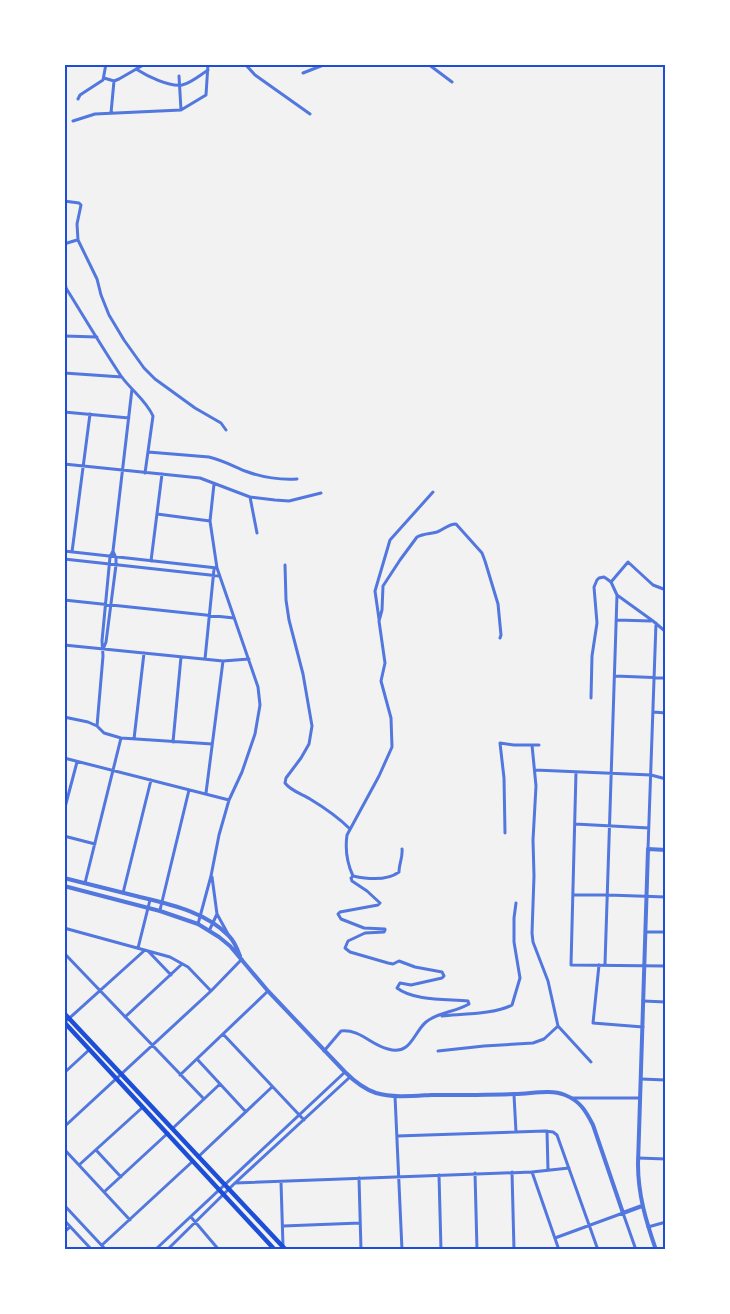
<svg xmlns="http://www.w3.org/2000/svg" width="730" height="1314" font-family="'Titillium Web',sans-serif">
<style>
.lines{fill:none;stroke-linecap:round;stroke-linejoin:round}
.minor{stroke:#5277de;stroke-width:3}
.tertiary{stroke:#5277de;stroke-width:4}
.primary{stroke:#1d4ed8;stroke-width:4.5}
.neatline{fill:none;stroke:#1d4ed8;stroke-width:2}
</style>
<rect width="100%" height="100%" fill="#f2f2f2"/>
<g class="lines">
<path class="minor" d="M245,64L255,75L310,114
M428,64L452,82
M136,69C147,76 169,87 182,85C191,83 200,75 208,70
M303,73L326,64
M104,78L114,81L119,79L145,64
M78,99L80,95L103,80L106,64
M181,110L206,95L208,64
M111,113L114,81
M73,121L95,114L181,110L179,76
M64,201L79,203L81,205L77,224L78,240L97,279L101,295L109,315L124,340L144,368L155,379L195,408L221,423L226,430
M64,244L77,240
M64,275L66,288C84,317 102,347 121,376C131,390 146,400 153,416L145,473
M64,312L66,288
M64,336L97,337
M64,373L122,377
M64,412L129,418
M148,452L209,457C222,460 233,466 245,471C261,477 279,480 297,479
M64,464L200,478L250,497L275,500L289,501L321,493
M250,497L257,533
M157,514L210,521
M64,551L217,568
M72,552L90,414
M64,559L219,576
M151,561L162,474
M285,565L286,600L289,620L303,674L312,726L309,744L301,758L286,778L285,783C291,791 302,794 310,799C325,808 338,817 350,829
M611,582L628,562L653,585L666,590
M64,600L234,618
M379,619L375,591L390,540L433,492
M617,620L651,621
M64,645L223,661L249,659
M104,647L106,642L116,565V558L113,551
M205,659L214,569
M615,676L666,678
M591,698L592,656L597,623L594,587L597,580L599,578L604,577L607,579L611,582L617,595L653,621L666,632
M653,712L666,713
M64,717L88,722L97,726L104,733L121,738L212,744
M97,726L103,656L102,641L110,557L113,551L132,389
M134,739L144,653
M173,742L181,657
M532,745L536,786L533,840L534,876L532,933L533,942L548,981L558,1026L591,1062
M64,758L229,800
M535,770L651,775L666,779
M576,772L571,965L666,966
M206,793L223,661
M64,811L77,762
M575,824L649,828
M505,833L504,778L500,743L514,745H539
M64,836L95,844
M648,849L656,623
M353,876C347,863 345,849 347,835L379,776L392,747L391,718L381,681L385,663L379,621L382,610L383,586L400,560L417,537C424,533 430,534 437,532C445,529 448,524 456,524L482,553L485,561L498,604L501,635L500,638
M212,877L217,914L228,934
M85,883L121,738
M123,893L151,780
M573,895H608L666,897
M160,910L189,790
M198,924L211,876L219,835L229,800L242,772L255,734L260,705L258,687L217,568L210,521L214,484
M64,928L170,957L188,967L211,991
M209,931L217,914
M646,932H666
M138,948L150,900
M149,952L171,975
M64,953L204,1099
M605,964L617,595
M599,965L593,1023L643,1027
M643,1001L666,1002
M442,1016C461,1014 496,1014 512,1005L520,978L514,942V918L516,903
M125,1017L182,964
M64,1023L145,950
M223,1034L304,1120
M324,1051L341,1031C360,1029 371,1045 388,1049C411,1056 413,1033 426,1022C438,1012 456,1012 469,1004L468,1001C446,999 414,1001 397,988L400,983L411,985L442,978L444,976L442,972L415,967L399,961L393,964L388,963L350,952L345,948L348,941L365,933L384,932L385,930V929L364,928L341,919L338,914L340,912L378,905L380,903L367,891L352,881L351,878L353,876C367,879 387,881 399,872C399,864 403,857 402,849
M438,1051L484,1046L533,1043L544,1039L558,1026
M197,1059L246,1112
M64,1073L89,1050
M180,1075L268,991
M641,1079L666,1080
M514,1095L516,1132
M395,1096L402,1250
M573,1098H640
M64,1127L211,991L242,959
M173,1128L220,1084
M547,1131L548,1170
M397,1136L545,1131L553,1132L557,1135L598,1250
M64,1149L130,1220
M96,1150L121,1177
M198,1157L272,1087
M638,1158L666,1159
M79,1165L143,1107
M512,1172L514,1250
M532,1172L559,1250
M475,1173L477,1250
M439,1175L441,1250
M359,1178L361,1250
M281,1182L283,1246
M235,1183L532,1172L569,1168
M104,1192L168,1133
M64,1205L106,1250
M191,1217L219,1250
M64,1220L92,1250
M283,1226L360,1223
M648,1227L666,1222
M64,1232L70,1227
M555,1238L623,1213L636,1250
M102,1245L193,1161
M155,1250L345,1072
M167,1250L235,1183L350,1077"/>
<path class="tertiary" d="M64,878C88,884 112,890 136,896C168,904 205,911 229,936C234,941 237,948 240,956
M64,886L160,911L198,924L219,937L230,946L268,991L345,1072C354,1081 364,1089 376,1093C393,1098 413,1096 431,1095C459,1095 487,1095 515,1094C531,1094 550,1089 565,1095C580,1101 586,1111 593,1125L623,1213L642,1206
M656,1250C646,1221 638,1195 638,1164L648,849L666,850"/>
<path class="primary" d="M64,1013L286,1250
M64,1022L275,1250"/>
</g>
<rect width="730" height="1314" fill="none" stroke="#ffffff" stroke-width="132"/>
<rect x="66" y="66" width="598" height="1182" class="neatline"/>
</svg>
